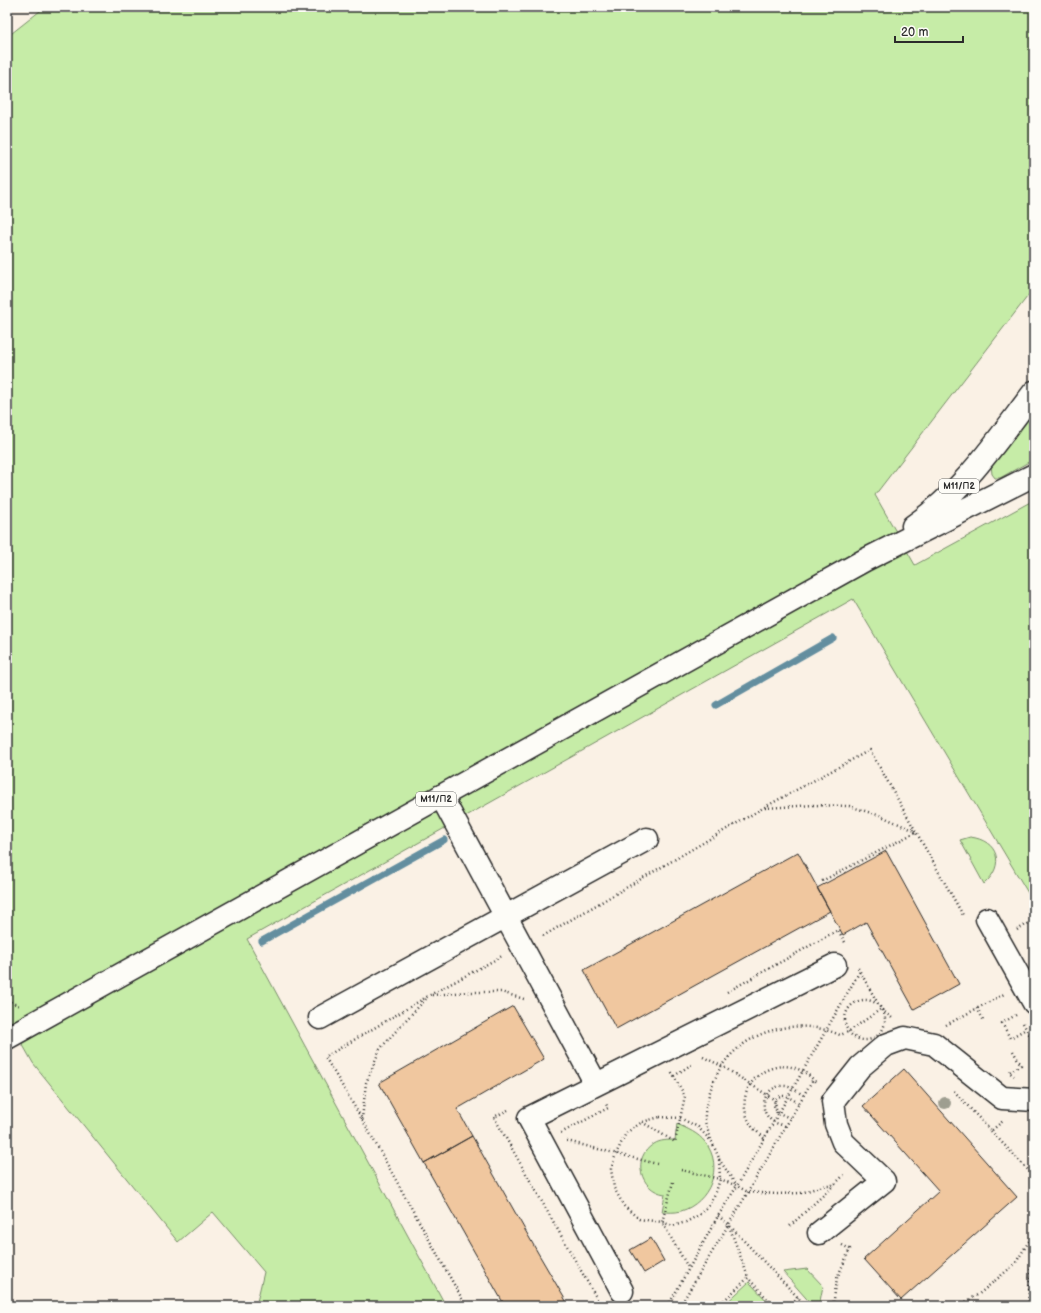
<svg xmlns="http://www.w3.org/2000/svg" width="1041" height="1313" font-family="'Balsamiq Sans',sans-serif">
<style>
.green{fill:#c6eca7;stroke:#788c69}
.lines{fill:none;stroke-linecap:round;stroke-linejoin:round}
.stream{stroke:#648e9f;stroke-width:7}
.building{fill:#f0c79f;stroke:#2b2b2b}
.minor-casing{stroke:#2b2b2b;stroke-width:25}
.highway-casing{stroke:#2b2b2b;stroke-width:25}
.path{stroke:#2b2b2b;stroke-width:2.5;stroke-dasharray:1 3;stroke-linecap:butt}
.minor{stroke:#fdfcf7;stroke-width:22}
.highway{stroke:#fdfcf7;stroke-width:22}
.tree{fill:#9e9e90}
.labels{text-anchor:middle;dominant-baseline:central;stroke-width:3;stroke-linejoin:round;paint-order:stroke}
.shield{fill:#fdfcf7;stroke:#6a6a68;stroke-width:1}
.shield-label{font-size:9px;font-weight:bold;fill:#2b2b2b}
</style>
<rect width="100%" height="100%" fill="#faf1e5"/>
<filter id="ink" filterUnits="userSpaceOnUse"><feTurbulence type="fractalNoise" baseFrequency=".025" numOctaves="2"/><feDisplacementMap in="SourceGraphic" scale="8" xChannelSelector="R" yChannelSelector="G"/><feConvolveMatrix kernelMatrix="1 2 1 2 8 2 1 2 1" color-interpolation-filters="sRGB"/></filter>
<g filter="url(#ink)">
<path class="green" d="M45,7H1034V288L875,495L915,565L1034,500V903L853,599L247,939L446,1306H256L264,1272L213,1212L178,1242L33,1063L7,1017V37Z
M1034,408V459L1000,478H995L992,474L991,465Z
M970,837C998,840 1006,865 984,884L960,840Z
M677,1124C688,1129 698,1133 705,1142C725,1167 709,1203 681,1211C675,1213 668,1212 662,1212L665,1194C640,1191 631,1157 654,1144C660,1140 668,1140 675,1140Z
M807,1269L823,1286L819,1306H813L783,1272Z
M749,1282L772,1306H723Z"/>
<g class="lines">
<path class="stream" d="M716,705L833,638
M262,941L444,840"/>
</g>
<path class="building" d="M886,851L959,984L914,1009L866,922L843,935L817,888Z
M798,852L830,911L616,1029L584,970Z
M513,1006L544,1059L457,1109L472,1136L424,1163L379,1083Z
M904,1069L1017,1197L901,1300L864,1259L939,1191L863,1106Z
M472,1136L538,1253L569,1306H505L424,1163Z
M651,1238L664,1261L644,1273L630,1250Z"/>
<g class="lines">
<defs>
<path id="minor" d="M441,796L596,1084
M987,919L1034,1003
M320,1018L647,839
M819,1233L884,1181L843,1142L836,1124L833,1101L860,1067L886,1045L905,1038L934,1044L1002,1098L1034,1100
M622,1291L529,1118L835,965"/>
<path id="highway" d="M913,526C963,492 998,439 1034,392
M7,1038L865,560L1034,475"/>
</defs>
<use href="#minor" class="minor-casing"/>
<use href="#highway" class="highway-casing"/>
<path class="path" d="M765,808L813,805L849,806L881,816L915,831
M822,881L916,832
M1017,930L1034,920
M543,936L763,808L870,750L964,917
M858,968L881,1009L892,1018
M727,992L838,930L846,944
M432,995L467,992H501L524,999
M845 1020a20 20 0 1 1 40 0a20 20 0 1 1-40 0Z
M7,1000L19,1006
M977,1008L984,1021
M1016,1015L1002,1023L1010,1038L1026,1029
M1023,1023L1034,1043
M946,1025L1004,994
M1013,1051L1021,1065L1009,1072L1014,1076
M703,1057L722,1066L775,1100L777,1115
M674,1076L692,1064
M954,1091L991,1131L1003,1121
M508,1110L494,1117L601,1306
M660,1117L680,1118L698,1127L712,1142L719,1158L720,1179L716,1192L709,1205L699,1215L686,1222L673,1226L662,1222L639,1219L624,1206L614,1188L611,1169L616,1154L626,1133L642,1122Z
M790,1118C781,1114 771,1111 775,1100C782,1091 791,1099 799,1103
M362,1119L366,1083L380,1049L404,1022L426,999
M642,1122L675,1142L685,1096L671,1071
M785,1126C779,1124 773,1123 769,1118C757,1106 767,1085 784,1086C791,1086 798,1092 803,1095
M991,1131L1034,1176
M561,1133L608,1108L606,1104
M764,1138C761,1135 756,1131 753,1128C722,1084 784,1041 817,1084
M711,1139C709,1133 705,1125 705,1119C704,1109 710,1090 714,1081C717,1075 719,1069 723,1064C750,1028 799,1017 840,1035L848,1032L881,1009
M567,1141L657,1164
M719,1159L736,1185
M681,1170L720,1179L737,1186L748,1192L776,1194L801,1193L826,1185H834L844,1175
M673,1182L662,1222L689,1269
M718,1216L728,1224L806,1306
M729,1226L748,1277
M790,1226L834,1185
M466,1306L362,1119L325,1057L430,995L502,956
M668,1306L718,1216L737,1186L860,971
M680,1306L748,1192L813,1079
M718,1306L748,1278L774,1306
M789,1306L798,1297
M833,1306L837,1278L850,1249L840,1244
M959,1306L979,1294L1015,1264L1034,1233
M1028,1306L1034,1222"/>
<use href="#minor" class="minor"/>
<use href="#highway" class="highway"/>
</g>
<circle class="tree" cx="945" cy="1103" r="6"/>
</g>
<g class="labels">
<g class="shield">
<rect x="939" y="479" width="40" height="14" rx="3"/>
<rect x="416" y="792" width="40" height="14" rx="3"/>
</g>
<g class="shield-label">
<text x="959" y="486">М11/П2</text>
<text x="436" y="799">М11/П2</text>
</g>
</g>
<rect width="1041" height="1313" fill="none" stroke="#fdfcf7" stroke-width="24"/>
<rect x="12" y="12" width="1017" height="1289" fill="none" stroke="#2b2b2b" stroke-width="1.5" filter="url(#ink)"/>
<path d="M895 36v6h68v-6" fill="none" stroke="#2b2b2b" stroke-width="2"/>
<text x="901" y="36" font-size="12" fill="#2b2b2b" stroke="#fdfcf7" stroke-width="3" paint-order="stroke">20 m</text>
</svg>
